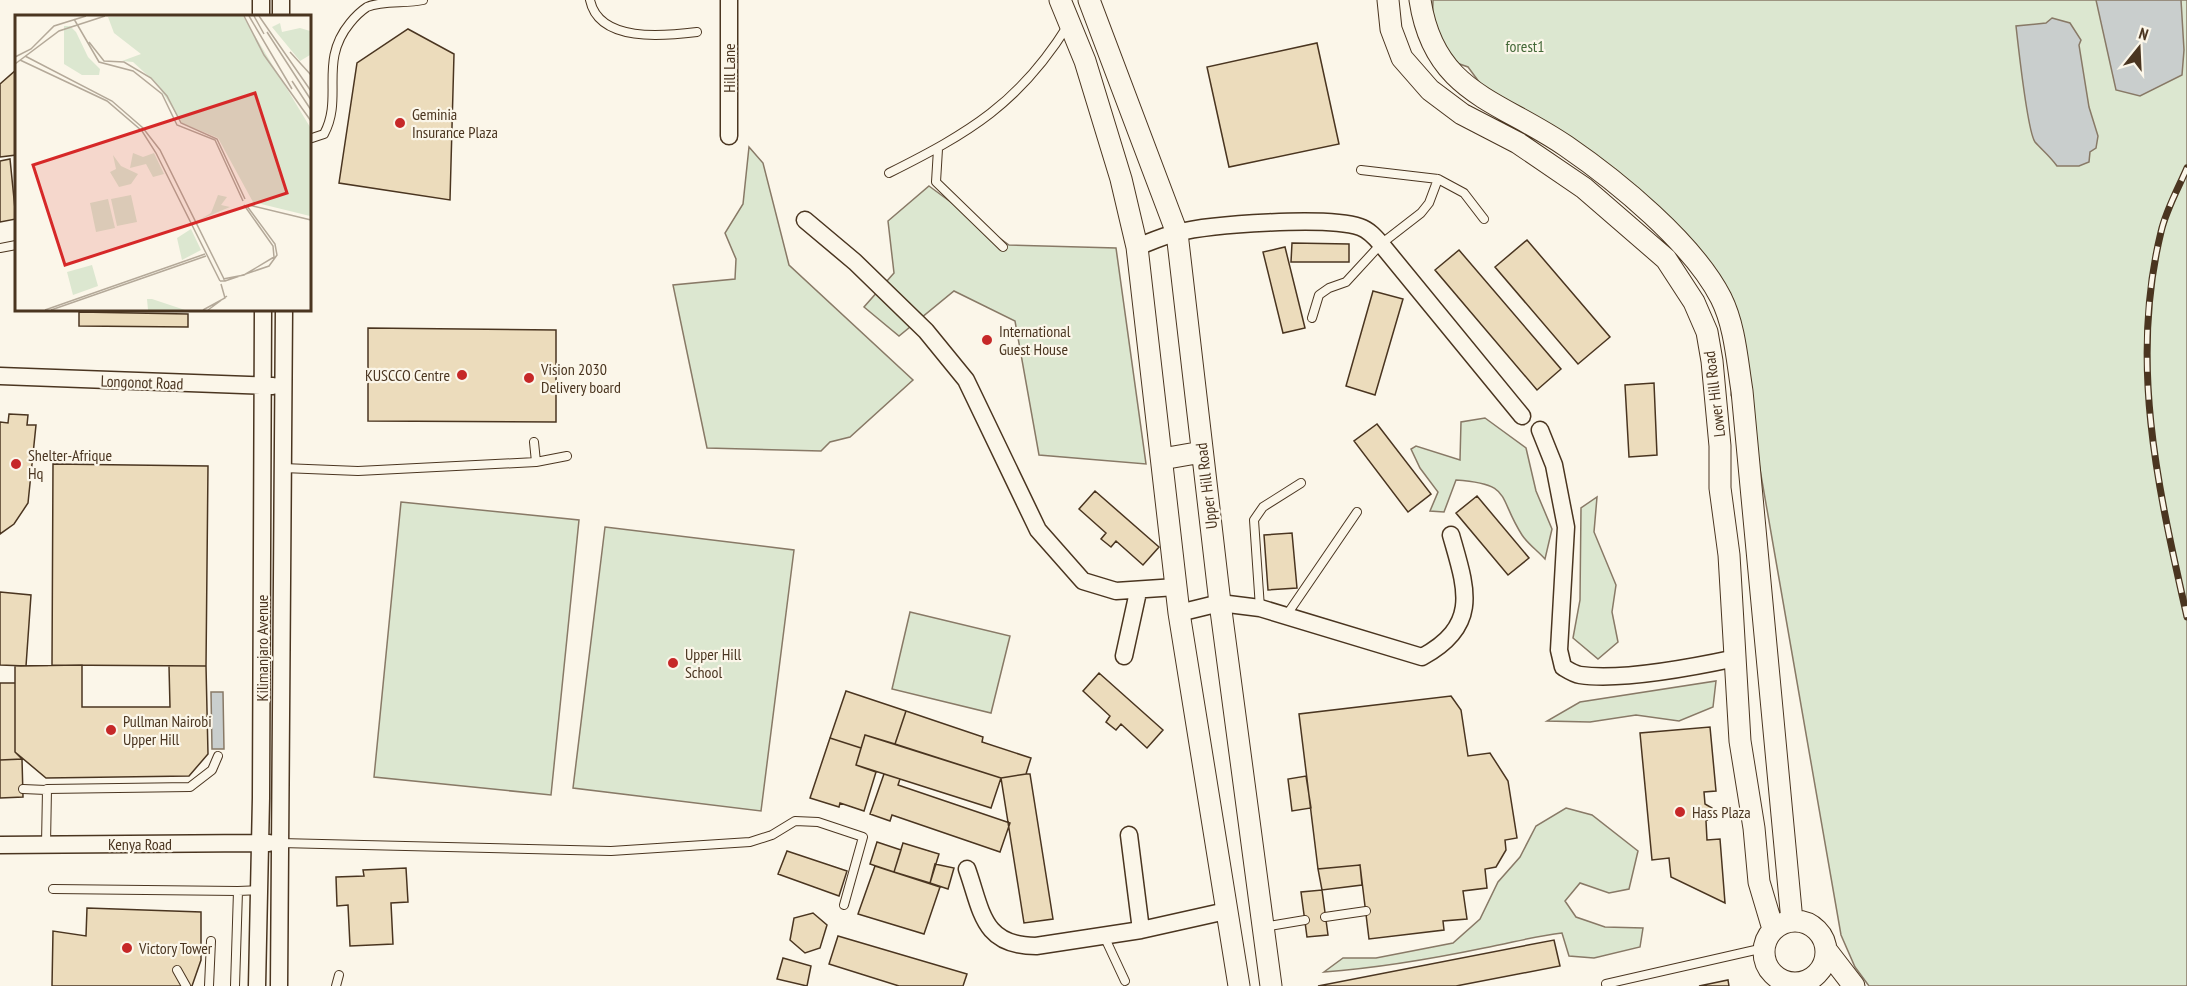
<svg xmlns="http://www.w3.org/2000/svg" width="2187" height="986" font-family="'PT Sans Narrow',sans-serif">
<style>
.green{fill:#dce7d0;stroke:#887966;stroke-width:1.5}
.water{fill:#c9cecd;stroke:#887966;stroke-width:1.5}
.building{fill:#ecdcbc;stroke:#4a3520;stroke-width:1.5}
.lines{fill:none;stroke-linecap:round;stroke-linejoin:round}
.service-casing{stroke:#4a3520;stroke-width:10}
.minor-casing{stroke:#4a3520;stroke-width:19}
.tertiary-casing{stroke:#4a3520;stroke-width:23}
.service{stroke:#fbf6e9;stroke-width:8}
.minor{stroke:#fbf6e9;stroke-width:16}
.tertiary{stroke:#fbf6e9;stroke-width:21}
.rail-casing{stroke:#4a3520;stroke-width:7}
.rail{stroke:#fbf6e9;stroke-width:4.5;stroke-dasharray:14;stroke-linecap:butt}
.poi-dot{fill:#c62828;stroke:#fbf6e9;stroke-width:2}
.labels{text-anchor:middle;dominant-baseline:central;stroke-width:4.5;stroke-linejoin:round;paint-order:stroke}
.park-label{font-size:16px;fill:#436837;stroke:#fbf6e9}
.street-label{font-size:16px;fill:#4a3520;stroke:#fbf6e9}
.poi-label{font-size:16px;fill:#4a3520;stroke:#fbf6e9;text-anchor:start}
.inset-road{fill:none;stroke:#b4a999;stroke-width:1.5}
.view{fill:#d62828;fill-opacity:0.15;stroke:#d62828;stroke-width:3}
.inset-edge{fill:none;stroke:#4a3520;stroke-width:3}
</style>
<rect width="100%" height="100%" fill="#fbf6e9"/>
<path class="green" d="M1433,0H2187V986H1869L1855,967L1841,935L1757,452L1731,395L1735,343L1730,296L1576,144L1485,90L1468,67L1451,61L1432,37Z
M749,147L763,163L789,265L913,380L850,437L830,442L821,451L707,448L673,285L735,279L736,259L725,233L743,204Z
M929,186L1009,245L1116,248L1146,464L1039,455L1015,321L954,291L899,336L864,307L894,273L888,221Z
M1485,418L1526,448L1536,491L1552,529L1545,559C1538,551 1528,544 1522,535C1497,496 1513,484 1456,480L1444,512L1430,511L1438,492L1420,468L1411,449L1416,446L1460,460L1461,422Z
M1597,497L1594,532L1616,585L1612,612L1618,642L1598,659L1573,638L1580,600L1581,508Z
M401,502L579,520L551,795L374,777Z
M605,527L794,550L761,811L573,788Z
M910,612L1010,636L991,713L892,689Z
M1716,681L1713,707L1679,721L1636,715L1590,722L1547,721L1580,702Z
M1566,808L1592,815L1638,851L1629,889L1609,893L1580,883L1565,901L1576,917L1605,927L1643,928L1640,947L1594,958L1569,956L1562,933C1535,936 1511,943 1484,948C1431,959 1378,968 1324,972L1343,958H1376L1453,943L1480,919L1498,882L1520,857L1536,826Z"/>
<path class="water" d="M2096,0H2181L2184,50L2182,75L2140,96L2116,90Z
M2052,18L2070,23L2081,40L2079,45L2089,107L2098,136L2096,148L2090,152L2089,162L2079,166H2057C2049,155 2042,150 2035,142C2028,132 2018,44 2016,26L2046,23Z
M211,692H223L224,749H212Z"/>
<path class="building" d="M408,29L454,54L450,200L339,183L357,63Z
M1317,43L1339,144L1229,167L1207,67Z
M16,70V155L0,157V84Z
M10,159L16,219L0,222V161Z
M1527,240L1610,337L1578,364L1495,267Z
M1292,243L1349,244V262H1291Z
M1285,247L1305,328L1283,333L1263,252Z
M1459,250L1561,369L1537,390L1435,270Z
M1373,291L1403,299L1375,395L1346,386Z
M79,312L188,314V327L79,326Z
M368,328L556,330V422L368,421Z
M1654,383L1657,455L1629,457L1625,385Z
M9,414L28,415L27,425H36L28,503L14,524L0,534V422L8,423Z
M1377,424L1431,494L1408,512L1354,441Z
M53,464L208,466L206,666L52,665Z
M1095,491L1159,547L1143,565L1116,541L1111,547L1101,539L1106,533L1079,509Z
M1477,496L1529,558L1508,575L1456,513Z
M1292,533L1297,588L1268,590L1264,535Z
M0,592L31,595L26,666L0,665Z
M82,665V707H170L169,666H206L208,754L189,776L46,778L15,752V666Z
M1099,673L1163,730L1147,748L1121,724L1116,730L1106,722L1110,716L1083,691Z
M0,683H15V752L22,759L0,760Z
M846,691L906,711L895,744L865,735L861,748L830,738Z
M1451,696L1461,710L1468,756L1490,753L1508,781L1517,838L1505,840L1506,850L1496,867L1485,869L1487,888L1463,891L1467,919L1443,921L1444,930L1369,939L1360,865L1318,869L1299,714Z
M906,711L983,737L982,742L1031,758L1026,774L1001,778L895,744Z
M1710,727L1716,791L1704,792L1705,804L1712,808L1713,816L1706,821L1707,840L1720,839L1725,903L1671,877L1669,858L1652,860L1640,733Z
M865,735L1001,778L991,808L856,765Z
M830,738L861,748L856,765L876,772L864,811L840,803L839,807L810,798Z
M22,759L23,797L0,798V760Z
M884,774L900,779L898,785L1010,823L1000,852L892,815L890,821L870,814Z
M1026,774H1030L1053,919L1024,923L1001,778Z
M1306,776L1311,808L1292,811L1288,779Z
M877,842L901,850L894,872L870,864Z
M903,843L939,854L930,883L894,872Z
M787,851L847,871L839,896L778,874Z
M935,864L954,868L948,889L930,883Z
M1360,865L1362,885L1322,890L1318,869Z
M875,866L940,887L924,934L858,914Z
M406,868L408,902L391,903L393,944L350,946L348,905L337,906L336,877L364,876L363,870Z
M1322,890L1328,935L1307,937L1301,892Z
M87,908L201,912V960L192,986H52L53,931L86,936Z
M813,913L827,925L820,948L805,953L790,940L794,918Z
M838,936L967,974L963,986H899L829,964Z
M1554,940L1560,966L1456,986H1318Z
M783,958L811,966L807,986L777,979Z
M1728,980L1729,986H1699Z"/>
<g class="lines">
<defs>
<path id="service" d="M590,0C599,43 664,36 697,32
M309,139L324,134C344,97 318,62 350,23C354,18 361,11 367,7C383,0 406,4 423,0
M938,149L936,182L1003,247
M1361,170L1438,179
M889,173C969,133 1020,103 1068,25
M0,248L16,245
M1312,318L1319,295L1329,288L1346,282L1381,244L1421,213L1429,203L1438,179L1464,193L1484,219
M534,442L536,462
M283,468L358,471L536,462L567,456
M1260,608L1254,520L1263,507L1301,483
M1286,616L1357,512
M23,789L46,790
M280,843L611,851L750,842L772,835L795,821L818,822L863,837L844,905
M46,844L47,789L190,787L212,770L218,756
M53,889L238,891
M1325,917L1366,911
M1263,927L1305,920
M1104,936L1125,981
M177,970L186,986
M1606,984L1764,948
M209,986L211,941
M235,986L238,891L259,890
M336,986L339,975"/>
<path id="minor" d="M281,0V16
M261,16V0
M729,136V0
M805,220L855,262L926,331L966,380L1038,530L1083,581L1116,591L1176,587
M1137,247C1150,242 1163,236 1176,233C1211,224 1327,216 1360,227C1369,230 1375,237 1381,244L1522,416
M0,376L273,386
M1540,430L1554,465L1566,527L1559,650L1563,667C1568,670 1574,674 1580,675C1621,681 1694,667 1736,658
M1179,613L1220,603L1260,608L1422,657C1481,625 1466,588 1451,535
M1124,656L1138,592
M1129,835L1141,930
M0,845L269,843
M967,869C982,911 982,946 1036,946L1141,930L1226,911
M257,986L261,798L263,309
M279,986L284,309"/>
<path id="tertiary" d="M1060,0L1085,61L1121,179L1137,247L1179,613L1239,986
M1089,0L1177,233L1220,603L1271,986
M1388,0L1391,29L1402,58L1430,90L1462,114L1518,143L1584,188L1666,259L1694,302L1707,332L1712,361L1720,446V488L1729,555L1740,741L1754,828L1759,882L1773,929
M1420,0C1434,93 1499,100 1566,146C1617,181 1693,243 1721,298C1735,326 1737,360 1742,391L1792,921
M1162,459L1202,452
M1764 952a31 31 0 1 1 62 0a31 31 0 1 1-62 0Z
M1827,951L1854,986"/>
</defs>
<use href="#service" class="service-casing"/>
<use href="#minor" class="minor-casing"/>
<use href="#tertiary" class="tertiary-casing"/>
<use href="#service" class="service"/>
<use href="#minor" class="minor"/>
<use href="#tertiary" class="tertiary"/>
<defs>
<path id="rail" d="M2187,168C2178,189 2166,210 2161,232C2129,363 2158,488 2187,617"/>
</defs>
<use href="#rail" class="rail-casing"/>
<use href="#rail" class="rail"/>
</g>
<g class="poi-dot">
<circle cx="400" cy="123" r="6"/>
<circle cx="987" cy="340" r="6"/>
<circle cx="462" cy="375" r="6"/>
<circle cx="529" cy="378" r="6"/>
<circle cx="16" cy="464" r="6"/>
<circle cx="673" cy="663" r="6"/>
<circle cx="111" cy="730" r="6"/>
<circle cx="1680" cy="812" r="6"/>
<circle cx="127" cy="948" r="6"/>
</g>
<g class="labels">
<g class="park-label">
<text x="1525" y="46">forest1</text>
</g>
<g class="street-label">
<text transform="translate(729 68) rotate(-90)">Hill Lane</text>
<text transform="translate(142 382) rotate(2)">Longonot Road</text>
<text transform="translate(1714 394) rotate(-97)">Lower Hill Road</text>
<text transform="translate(1206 486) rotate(-97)">Upper Hill Road</text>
<text transform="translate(262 648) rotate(-90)">Kilimanjaro Avenue</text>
<text x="140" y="844">Kenya Road</text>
</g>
<g class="poi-label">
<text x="412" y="114">Geminia<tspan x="412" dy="18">Insurance Plaza</tspan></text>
<text x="999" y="331">International<tspan x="999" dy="18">Guest House</tspan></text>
<text x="541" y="369">Vision 2030<tspan x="541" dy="18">Delivery board</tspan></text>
<text x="450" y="375" text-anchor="end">KUSCCO Centre</text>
<text x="28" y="455">Shelter-Afrique<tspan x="28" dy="18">Hq</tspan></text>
<text x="685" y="654">Upper Hill<tspan x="685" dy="18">School</tspan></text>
<text x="123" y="721">Pullman Nairobi<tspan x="123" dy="18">Upper Hill</tspan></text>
<text x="1692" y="812">Hass Plaza</text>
<text x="139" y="948">Victory Tower</text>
</g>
</g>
<g transform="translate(15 15)">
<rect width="296" height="296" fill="#fbf6e9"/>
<path d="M228,1L295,112V201L238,187L203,123L167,108L142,69L118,47L107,46L126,39L99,18L93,2ZM265,8L267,17L285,13L295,16V40L285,46L257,12ZM49,11H55L61,17L73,42L85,54L84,60H67L49,49ZM118,138L128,142L139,138L149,159L138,162L131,149L115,153ZM98,140L106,151L123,159L116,169L104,172L95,157L101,154ZM116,180L122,207L102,211L96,184ZM203,180L212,182L206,190L215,192L184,205L196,198ZM93,184L100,213L81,217L75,188ZM176,214L186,235L167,245L162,223ZM77,250L83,271L58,280L52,257ZM132,284H137L170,295H133Z" fill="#dce7d0"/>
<path class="inset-road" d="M229,1L249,40L296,106M234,1L277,74M239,1L249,19M244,1L296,76M59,4L84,47L118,56L147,79L162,110L200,125L228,186M252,17L296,85M74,27L89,46L109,47L136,63L152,81L166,108L202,124L230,184M275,37L296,60M10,41L97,86L128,113L145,135L210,266H205M0,42L16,34L39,11L71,1M5,45L92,86L127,116L141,138L205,266M0,49L44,16L90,1M277,66L296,95M234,190L296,205M208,264L229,260L259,242L258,231L229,190M210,266L254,251L262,240L260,229L232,191M30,295L190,239M36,295L191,241M188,295L210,283L206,269M193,295L212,281"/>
<path class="view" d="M240,78L272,178L50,250L18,150Z"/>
<rect width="296" height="296" class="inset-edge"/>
</g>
<g transform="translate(2139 48) rotate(18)" stroke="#fbf6e9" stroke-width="4.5" paint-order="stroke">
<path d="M0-4.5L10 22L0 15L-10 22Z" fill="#4a3520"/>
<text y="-9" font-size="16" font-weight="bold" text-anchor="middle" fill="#4a3520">N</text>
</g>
</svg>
